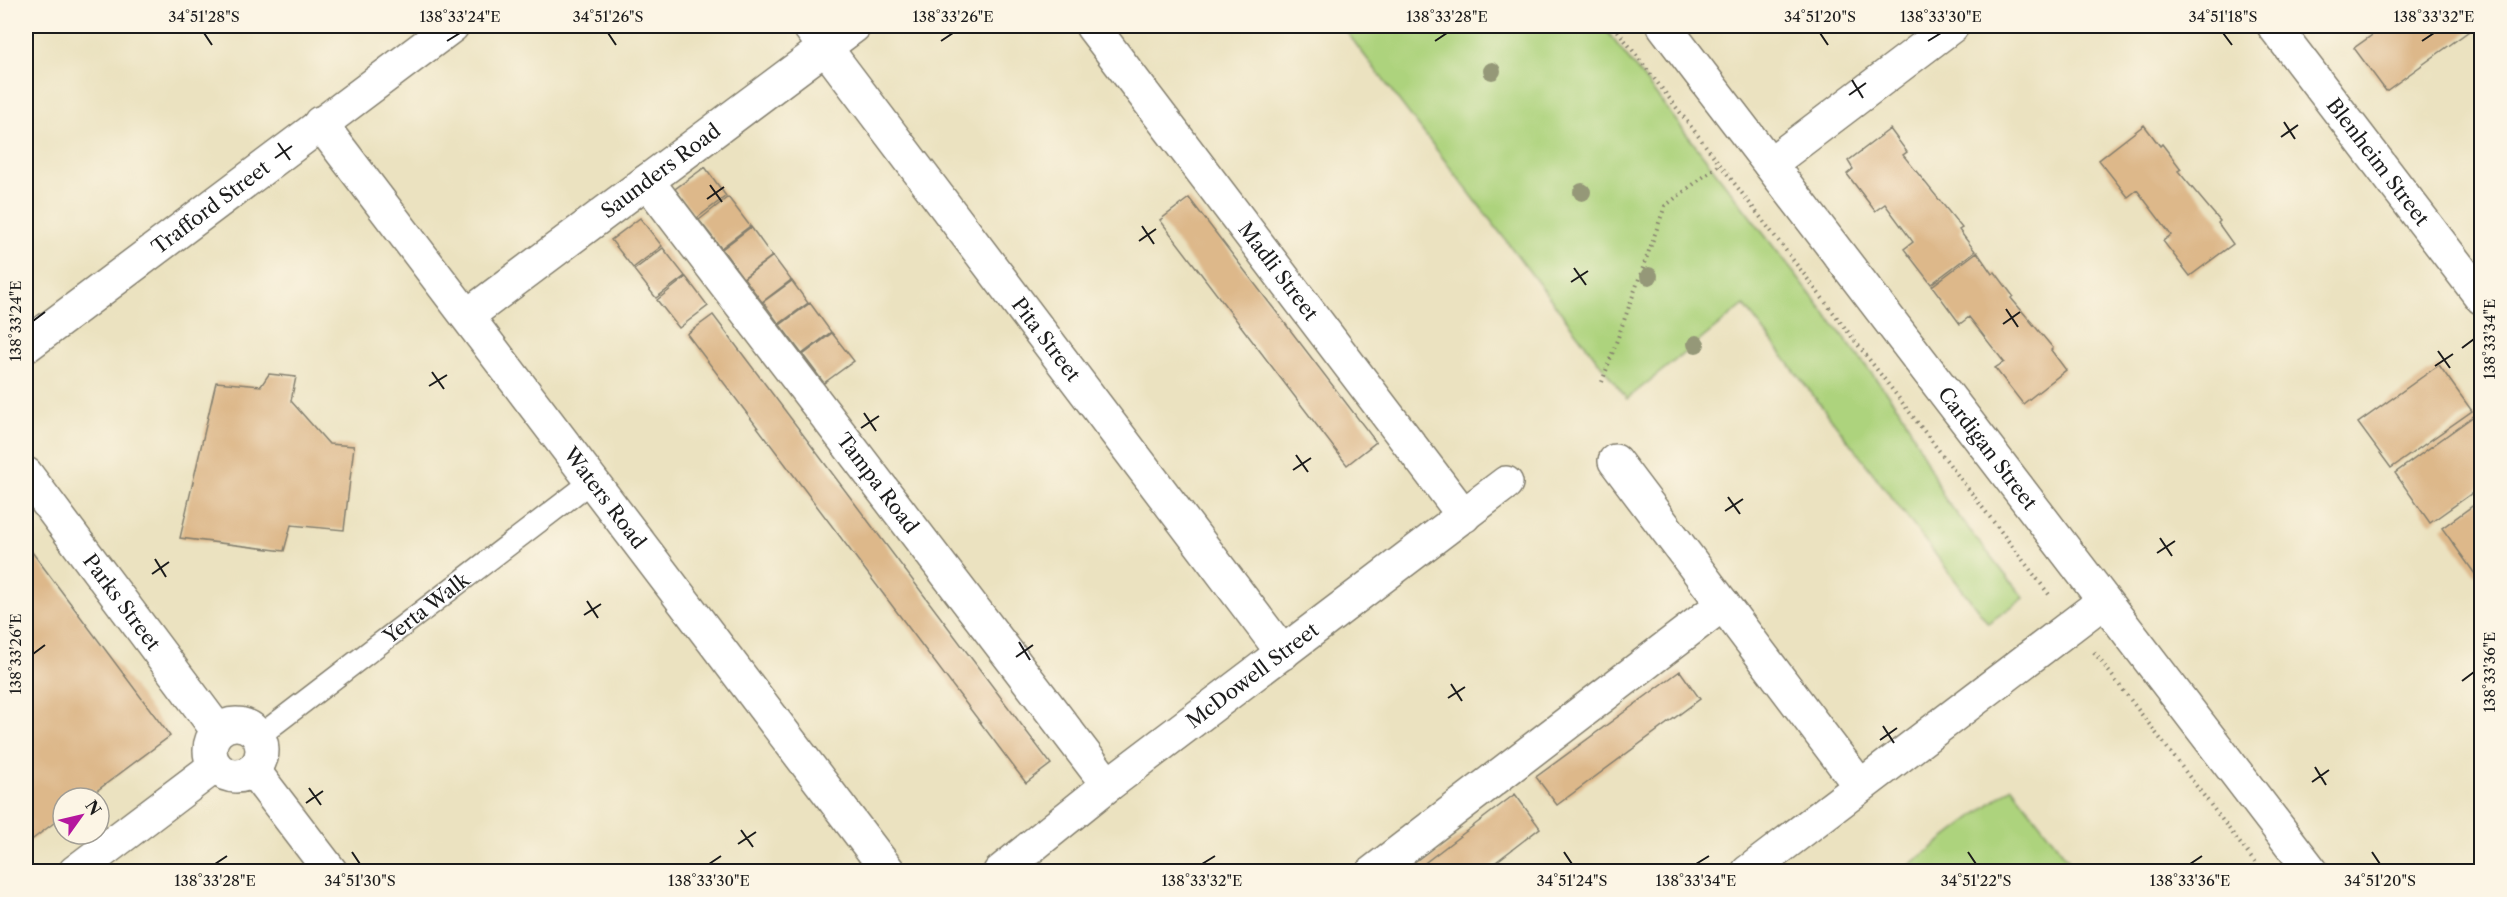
<svg xmlns="http://www.w3.org/2000/svg" width="2507" height="897" font-family="'Libre Caslon Text',serif">
<style>
.green{fill:#add37d;stroke:#64784c;stroke-width:1.5}
.building{fill:#ddb88a}
.lines{fill:none;stroke-linecap:round;stroke-linejoin:round}
.lane-casing{stroke:#847f6e;stroke-width:24}
.street-casing{stroke:#847f6e;stroke-width:36}
.path{stroke:#847f6e;stroke-width:4;stroke-dasharray:1.5 4.5;stroke-linecap:butt}
.lane{stroke:#fff;stroke-width:21}
.street{stroke:#fff;stroke-width:33}
.tree{fill:#959878}
.ticks{fill:none;stroke:#1c1c1c;stroke-width:2}
.labels{text-anchor:middle;dominant-baseline:central;stroke-width:6;stroke-linejoin:round;paint-order:stroke}
.street-label{font-size:20px;fill:#1c1c1c;stroke:#fcf5e5}
.neatline{fill:none;stroke:#1c1c1c;stroke-width:2}
.ticks-label{font-size:15px;text-anchor:middle;fill:#1c1c1c}
</style>
<rect width="100%" height="100%" fill="#fcf5e5"/>
<filter id="ink" filterUnits="userSpaceOnUse"><feTurbulence type="fractalNoise" baseFrequency=".0167" numOctaves="2"/><feDisplacementMap in="SourceGraphic" scale="12" xChannelSelector="R" yChannelSelector="G"/><feConvolveMatrix kernelMatrix="1 2 1 2 8 2 1 2 1" color-interpolation-filters="sRGB"/></filter>
<filter id="wash" filterUnits="userSpaceOnUse"><feTurbulence type="fractalNoise" baseFrequency=".008" numOctaves="4" result="noise"/><feDisplacementMap in="SourceGraphic" scale="24" xChannelSelector="R" yChannelSelector="G"/><feGaussianBlur stdDeviation="1.35" result="paint"/><feColorMatrix in="noise" values="0 0 0 0 0 0 0 0 0 0 0 0 0 0 0 0 0 1.4 0 .05"/><feComposite in="paint" operator="in"/></filter>
<g filter="url(#wash)">
<rect width="100%" height="100%" fill="#ebe2c0"/>
<path class="green" d="M1342,26H1603L1903,414L1945,499L2024,598L1988,623L1744,305L1627,399Z
M2012,787L2077,871H1902Z"/>
<g id="blocks">
<path class="building" d="M2385,26H2476L2386,91L2354,48Z
M2144,125L2160,146L2162,144L2181,169L2178,171L2220,221L2218,223L2233,244L2190,276L2163,241L2171,235L2137,190L2128,197L2099,160Z
M1890,129L1907,152L1903,155L1962,228L1959,230L1975,251L1931,284L1904,249L1913,242L1885,204L1875,211L1847,174L1853,169L1848,161Z
M705,167L726,196L697,218L675,189Z
M728,197L750,226L721,248L699,220Z
M1189,198L1376,442L1347,465L1160,220Z
M640,218L662,246L633,268L611,240Z
M751,227L772,256L743,278L722,249Z
M663,248L685,276L656,298L634,270Z
M1977,252L1992,274L1995,272L2013,296L2011,298L2053,348L2051,350L2066,370L2023,404L1995,368L2004,362L1969,317L1960,324L1932,286Z
M773,256L791,280L762,302L744,278Z
M686,277L708,306L679,328L657,300Z
M792,281L808,303L779,324L763,302Z
M810,303L831,332L802,354L780,325Z
M713,315L1051,764L1026,783L687,334Z
M832,333L854,361L824,383L803,355Z
M2439,365L2472,411L2391,468L2358,423Z
M269,374L296,377L291,401L329,444L354,446L344,530L291,525L284,551L180,538L216,382L261,386Z
M2478,413L2482,417V486L2430,523L2395,473Z
M2482,499V570L2475,574L2442,528Z
M26,544L170,736L87,798H63V816L29,842L26,837Z
M1680,671L1700,699L1557,805L1536,777Z
M1515,794L1540,828L1483,872H1413Z"/>
</g>
</g>
<g filter="url(#ink)">
<use href="#blocks" fill-opacity="0" stroke="#847f6e" stroke-width="1.5"/>
<g class="lines">
<defs>
<g id="lane">
<path id="s1" d="M258,737L592,481"/>
</g>
<g id="street">
<path id="s2" d="M809,26L1283,653"/>
<path id="s3" d="M1092,26L1464,516"/>
<path id="s4" d="M1664,26L2312,872"/>
<path id="s5" d="M2274,26L2482,298"/>
<path id="s6" d="M320,123L889,872"/>
<path d="M1770,164L1952,26"/>
<path id="s7" d="M647,181L1108,785"/>
<path id="s8" d="M467,316L854,26"/>
<path id="s9" d="M26,346L452,26"/>
<path d="M1615,461L1860,786"/>
<path id="s10" d="M26,474L218,731"/>
<circle cx="236" cy="750" r="26"/>
<path d="M253,770L331,872"/>
<path d="M75,872L215,766"/>
<path id="s11" d="M1000,872L1108,785L1506,483"/>
<path d="M1373,872L1723,604"/>
<path d="M1748,872L2104,601"/>
</g>
</defs>
<use href="#lane" class="lane-casing"/>
<use href="#street" class="street-casing"/>
<path class="path" d="M1614,26L2051,597
M1602,382L1665,206L1720,164
M2094,652L2262,872"/>
<use href="#lane" class="lane"/>
<use href="#street" class="street"/>
</g>
<g class="tree">
<circle cx="1492" cy="71" r="9"/>
<circle cx="1582" cy="192" r="9"/>
<circle cx="1649" cy="276" r="9"/>
<circle cx="1696" cy="344" r="9"/>
</g>
</g>
<path class="ticks" d="M204,33L212,45M608,33L616,45M1820,33L1828,45M2223,33L2232,45M447,41L460,33M941,41L953,33M1435,41L1447,33M1928,41L1941,33M2422,41L2434,33M1852,80L1863,98M1849,95L1866,83M2284,122L2295,139M2281,137L2298,125M278,143L290,160M275,158L292,146M710,185L722,202M707,199L724,187M1142,226L1154,244M1139,241L1156,229M1574,268L1586,285M1571,282L1588,271M2006,309L2018,327M33,321L45,312M2003,324L2020,312M2462,348L2474,339M2438,351L2450,368M2435,366L2453,354M432,372L444,389M429,386L447,375M864,413L876,431M861,428L879,416M1296,455L1308,472M1293,470L1311,458M1728,497L1740,514M1725,511L1743,499M2160,538L2172,556M2157,553L2175,541M155,559L166,577M152,574L169,562M587,601L598,618M584,615L601,604M1019,642L1030,660M33,654L45,645M1016,657L1033,645M2462,681L2474,672M1451,684L1462,701M1448,698L1465,687M1883,726L1894,743M1880,740L1897,728M2315,767L2326,785M2312,782L2329,770M309,788L321,805M306,803L323,791M741,830L753,847M738,844L756,832M352,852L360,864M1564,852L1572,864M1968,852L1976,864M2372,852L2380,864M215,864L227,856M709,864L721,856M1202,864L1215,856M1696,864L1709,856M2190,864L2202,856"/>
<g class="labels">
<g class="street-label">
<text stroke="none"><textPath href="#s5" startOffset="171">Blenheim Street</textPath></text>
<text stroke="none"><textPath href="#s8" startOffset="242">Saunders Road</textPath></text>
<text stroke="none"><textPath href="#s9" startOffset="231">Trafford Street</textPath></text>
<text stroke="none"><textPath href="#s3" startOffset="308">Madli Street</textPath></text>
<text stroke="none"><textPath href="#s2" startOffset="393">Pita Street</textPath></text>
<text stroke="none"><textPath href="#s4" startOffset="532">Cardigan Street</textPath></text>
<text stroke="none"><textPath href="#s7" startOffset="380">Tampa Road</textPath></text>
<text stroke="none"><textPath href="#s6" startOffset="471">Waters Road</textPath></text>
<text stroke="none"><textPath href="#s10" startOffset="160">Parks Street</textPath></text>
<text stroke="none"><textPath href="#s1" startOffset="212">Yerta Walk</textPath></text>
<text stroke="none"><textPath href="#s11" startOffset="320">McDowell Street</textPath></text>
</g>
</g>
<rect width="2507" height="897" fill="none" stroke="#fcf5e5" stroke-width="66"/>
<g transform="translate(81 816) rotate(56)"><circle r="28" fill="#fcf5e5" stroke="#a29e95" stroke-width="1.5"/>
<path d="M0-4.5L10 22L0 15L-10 22Z" fill="#b5179e"/>
<text y="-9" font-size="16" font-weight="bold" text-anchor="middle" fill="#1c1c1c">N</text>
</g>
<rect x="33" y="33" width="2441" height="831" class="neatline"/>
<g class="ticks-label">
<text x="204" y="22">34°51'28"S</text>
<text x="460" y="22">138°33'24"E</text>
<text x="608" y="22">34°51'26"S</text>
<text x="953" y="22">138°33'26"E</text>
<text x="1447" y="22">138°33'28"E</text>
<text x="1820" y="22">34°51'20"S</text>
<text x="1941" y="22">138°33'30"E</text>
<text x="2223" y="22">34°51'18"S</text>
<text x="2434" y="22">138°33'32"E</text>
<text transform="translate(16 321) rotate(-90)" y="5">138°33'24"E</text>
<text transform="translate(2490 339) rotate(-90)" y="5">138°33'34"E</text>
<text transform="translate(16 654) rotate(-90)" y="5">138°33'26"E</text>
<text transform="translate(2490 672) rotate(-90)" y="5">138°33'36"E</text>
<text x="215" y="886">138°33'28"E</text>
<text x="360" y="886">34°51'30"S</text>
<text x="709" y="886">138°33'30"E</text>
<text x="1202" y="886">138°33'32"E</text>
<text x="1572" y="886">34°51'24"S</text>
<text x="1696" y="886">138°33'34"E</text>
<text x="1976" y="886">34°51'22"S</text>
<text x="2190" y="886">138°33'36"E</text>
<text x="2380" y="886">34°51'20"S</text>
</g>
</svg>
